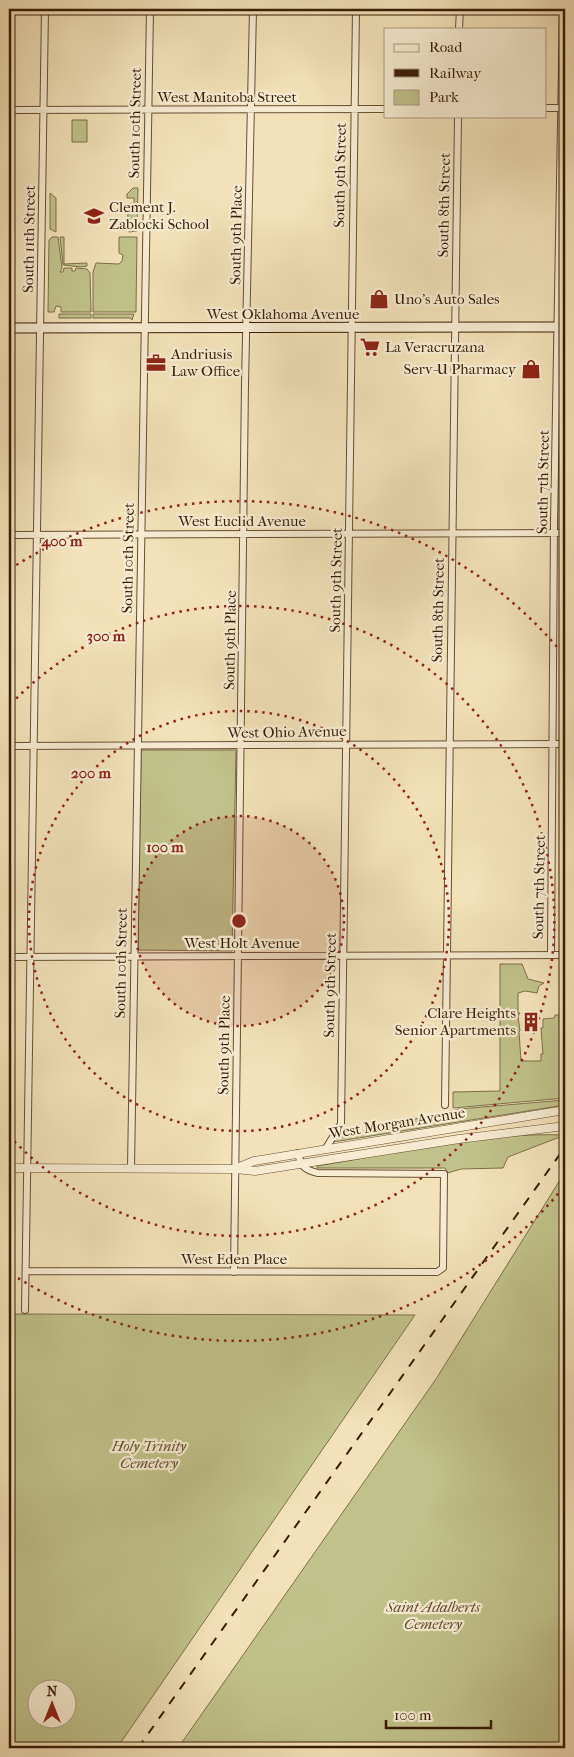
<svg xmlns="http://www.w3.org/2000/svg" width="574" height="1757" font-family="'IM FELL French Canon',serif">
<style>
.green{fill:#c1c28b;stroke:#7d6f49;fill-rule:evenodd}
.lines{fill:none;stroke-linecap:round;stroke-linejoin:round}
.minor-casing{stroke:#684e34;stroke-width:8}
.tertiary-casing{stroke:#684e34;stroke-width:9}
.secondary-casing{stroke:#391c07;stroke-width:11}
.minor{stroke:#f7ecd2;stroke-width:6}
.tertiary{stroke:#f7ecd2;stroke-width:8}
.secondary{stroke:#f7ecd2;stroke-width:9}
.rail{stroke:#391c07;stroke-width:2;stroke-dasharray:9 9;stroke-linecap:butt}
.ring{fill:none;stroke:#8f2418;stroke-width:2.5;stroke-dasharray:2.5 5}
.labels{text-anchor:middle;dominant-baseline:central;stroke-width:4.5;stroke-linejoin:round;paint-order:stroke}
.street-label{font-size:15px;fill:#391c07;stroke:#f7ecd2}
.poi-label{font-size:15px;fill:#391c07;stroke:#f7ecd2;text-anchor:start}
.park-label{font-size:15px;font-style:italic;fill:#624e2f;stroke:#f7ecd2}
.centre{fill:#8f2418;stroke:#f7ecd2;stroke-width:2.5}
.ring-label{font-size:15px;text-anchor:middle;font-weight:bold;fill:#8f2418;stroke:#f7ecd2;stroke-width:4.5;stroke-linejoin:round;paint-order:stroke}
</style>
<rect width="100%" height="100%" fill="#f3e2b9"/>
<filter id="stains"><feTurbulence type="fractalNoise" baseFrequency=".004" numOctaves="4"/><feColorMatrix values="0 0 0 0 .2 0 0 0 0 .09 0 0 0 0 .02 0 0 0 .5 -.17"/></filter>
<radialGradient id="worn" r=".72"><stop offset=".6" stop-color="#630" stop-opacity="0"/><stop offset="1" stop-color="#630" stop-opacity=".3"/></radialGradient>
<path class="green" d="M72,120H87V142H72Z
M133,188H138L137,231L129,232L127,204H134V198H127V194Z
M50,193L56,198V232L50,229Z
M52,237H58L62,268L60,272H63L64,268H72V271H75L76,268L87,269L90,273L91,312H61V307L56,306L54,312H48L49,240Z
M60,237H64V264L87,263V266L81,267L63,265Z
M119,237H137L136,312H93V272L96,263L119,264L122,261L123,255L119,253Z
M59,314H91V318H59Z
M93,314H134L132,320L130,318H93Z
M141,750H236L232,951L138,950Z
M500,964H522L528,979L544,983L539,986L537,993L525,991L518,993V1013H520L518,1016L520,1031L519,1032L521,1061H541V1054H543L541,1028H543V1019L554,1018L555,1015H565V1098L453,1108V1092L500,1091Z
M565,1100V1105L333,1142L337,1137L459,1109Z
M565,1135L508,1157L503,1168L461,1169L448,1173L445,1168H317V1166C398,1153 483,1132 565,1135Z
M565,1172V1748H178L436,1379Z
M9,1314L415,1315L117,1748H9ZM38,1690H68V1720H38Z"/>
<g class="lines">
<defs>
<path id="minor" d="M459,29L460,9
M545,108H564
M9,110L385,109
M9,535L565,533
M9,746L565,744
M551,955L554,524L563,9
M9,957L565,955
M445,1105L458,116
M326,1148L341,1124L356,9
M131,1168L150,9
M26,1271L437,1272L443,1268L444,1174L318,1173C305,1170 301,1167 298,1153
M234,1272L245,384L253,9
M25,1310L45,9"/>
<path id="tertiary" d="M9,1168L235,1169L255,1171L459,1139L565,1126
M237,1168L254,1161L565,1110"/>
<path id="secondary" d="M9,328L558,327L565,332"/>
</defs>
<use href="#minor" class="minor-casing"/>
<use href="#tertiary" class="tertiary-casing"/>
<use href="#secondary" class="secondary-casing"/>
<use href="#minor" class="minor"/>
<use href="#tertiary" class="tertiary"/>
<use href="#secondary" class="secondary"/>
<path class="rail" d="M138,1748L565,1147"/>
</g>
<circle cx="239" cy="921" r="105" fill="#8f2418" fill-opacity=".12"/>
<g class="ring">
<circle cx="239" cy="921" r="105"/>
<circle cx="239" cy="921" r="210"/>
<path d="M11 704A315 315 0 1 1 11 1138"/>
<path d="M563 1188A420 420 0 0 1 10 1273M10 569A420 420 0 0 1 563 654"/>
</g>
<defs>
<symbol id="school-bare" viewBox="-9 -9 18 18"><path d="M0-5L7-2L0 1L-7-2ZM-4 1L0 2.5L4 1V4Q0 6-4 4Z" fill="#8f2418" stroke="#f7ecd2" stroke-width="2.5" paint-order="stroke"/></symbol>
<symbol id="shop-bare" viewBox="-9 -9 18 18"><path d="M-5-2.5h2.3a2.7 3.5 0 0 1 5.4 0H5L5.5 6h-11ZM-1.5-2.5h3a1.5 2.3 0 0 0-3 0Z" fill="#8f2418" stroke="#f7ecd2" stroke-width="2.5" paint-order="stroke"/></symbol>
<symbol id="supermarket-bare" viewBox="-9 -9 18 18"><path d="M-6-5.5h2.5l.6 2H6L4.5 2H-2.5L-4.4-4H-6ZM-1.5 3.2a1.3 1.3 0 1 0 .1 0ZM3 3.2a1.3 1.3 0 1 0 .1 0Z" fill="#8f2418" stroke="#f7ecd2" stroke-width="2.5" paint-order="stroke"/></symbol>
<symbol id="office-bare" viewBox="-9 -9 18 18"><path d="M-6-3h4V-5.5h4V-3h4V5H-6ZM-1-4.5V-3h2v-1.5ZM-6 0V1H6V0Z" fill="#8f2418" stroke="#f7ecd2" stroke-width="2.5" paint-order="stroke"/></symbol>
<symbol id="building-bare" viewBox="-9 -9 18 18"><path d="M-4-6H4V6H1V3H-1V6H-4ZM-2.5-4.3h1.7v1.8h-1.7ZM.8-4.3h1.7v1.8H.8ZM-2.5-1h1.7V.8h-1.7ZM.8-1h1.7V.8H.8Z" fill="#8f2418" stroke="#f7ecd2" stroke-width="2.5" paint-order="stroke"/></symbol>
</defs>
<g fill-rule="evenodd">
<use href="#school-bare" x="80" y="202" width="28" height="28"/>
<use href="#shop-bare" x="365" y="285" width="28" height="28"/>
<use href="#supermarket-bare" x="356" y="333" width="28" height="28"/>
<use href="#office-bare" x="142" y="349" width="28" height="28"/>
<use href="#shop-bare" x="517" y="355" width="28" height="28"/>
<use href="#building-bare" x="517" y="1008" width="28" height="28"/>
</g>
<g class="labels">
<g class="street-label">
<text x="227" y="97">West Manitoba Street</text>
<text transform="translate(135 123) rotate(-89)">South 10th Street</text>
<text transform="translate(340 175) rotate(-89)">South 9th Street</text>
<text transform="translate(444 205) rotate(-89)">South 8th Street</text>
<text transform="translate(236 235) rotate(-89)">South 9th Place</text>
<text transform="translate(29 239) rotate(-89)">South 11th Street</text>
<text x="283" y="314">West Oklahoma Avenue</text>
<text transform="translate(543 482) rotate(-89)">South 7th Street</text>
<text x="242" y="521">West Euclid Avenue</text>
<text transform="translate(128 558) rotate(-89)">South 10th Street</text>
<text transform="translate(336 580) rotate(-89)">South 9th Street</text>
<text transform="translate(438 610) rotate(-89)">South 8th Street</text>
<text transform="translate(230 640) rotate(-89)">South 9th Place</text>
<text transform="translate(287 732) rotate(-1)">West Ohio Avenue</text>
<text transform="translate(539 887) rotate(-89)">South 7th Street</text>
<text x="242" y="943">West Holt Avenue</text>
<text transform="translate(121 963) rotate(-89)">South 10th Street</text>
<text transform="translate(330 985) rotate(-89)">South 9th Street</text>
<text transform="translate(224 1045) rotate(-89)">South 9th Place</text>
<text transform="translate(397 1123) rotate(-9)">West Morgan Avenue</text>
<text x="234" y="1259">West Eden Place</text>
</g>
<g class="poi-label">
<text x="109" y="207">Clement J.<tspan x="109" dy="17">Zablocki School</tspan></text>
<text x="394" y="299">Uno's Auto Sales</text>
<text x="385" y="347">La Veracruzana</text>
<text x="171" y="354">Andriusis<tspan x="171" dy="17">Law Office</tspan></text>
<text x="516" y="369" text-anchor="end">Serv-U Pharmacy</text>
<text x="516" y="1013" text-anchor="end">Clare Heights<tspan x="516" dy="17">Senior Apartments</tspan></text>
</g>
<g class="park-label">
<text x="149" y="1446">Holy Trinity<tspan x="149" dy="17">Cemetery</tspan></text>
<text x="433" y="1607">Saint Adalberts<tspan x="433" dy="17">Cemetery</tspan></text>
</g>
</g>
<circle cx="239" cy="921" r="8" class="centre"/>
<g class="ring-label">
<text x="62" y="546">400 m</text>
<text x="106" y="641">300 m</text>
<text x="91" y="778">200 m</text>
<text x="165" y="852">100 m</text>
</g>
<rect width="574" height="1757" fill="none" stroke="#f3e2b9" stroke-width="30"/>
<rect x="10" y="10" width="554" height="1737" fill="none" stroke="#391c07" stroke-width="2.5"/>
<rect x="15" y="15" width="544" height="1727" fill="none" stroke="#391c07"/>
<rect x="384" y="28" width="162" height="90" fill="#f7ecd2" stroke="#ab9981"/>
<rect x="394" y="44" width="25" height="8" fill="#f7ecd2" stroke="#ab9981"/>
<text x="429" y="52" font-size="15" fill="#391c07">Road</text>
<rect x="394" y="69" width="25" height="8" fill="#391c07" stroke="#ab9981"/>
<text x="429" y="78" font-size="15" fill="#391c07">Railway</text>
<rect x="394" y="90" width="25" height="15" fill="#c1c28b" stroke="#ab9981"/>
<text x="429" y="102" font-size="15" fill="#391c07">Park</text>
<g transform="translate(52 1704)"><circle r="24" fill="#f7ecd2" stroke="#ab9981"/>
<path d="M0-4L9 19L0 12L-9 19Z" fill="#8f2418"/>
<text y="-8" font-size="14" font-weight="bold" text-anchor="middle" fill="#391c07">N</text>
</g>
<path d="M386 1720v8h105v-8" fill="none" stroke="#391c07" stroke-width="2.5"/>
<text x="394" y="1720" font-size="15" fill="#391c07" stroke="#f7ecd2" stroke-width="4" paint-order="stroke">100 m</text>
<rect width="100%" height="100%" filter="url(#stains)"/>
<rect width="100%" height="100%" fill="url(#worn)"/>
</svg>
